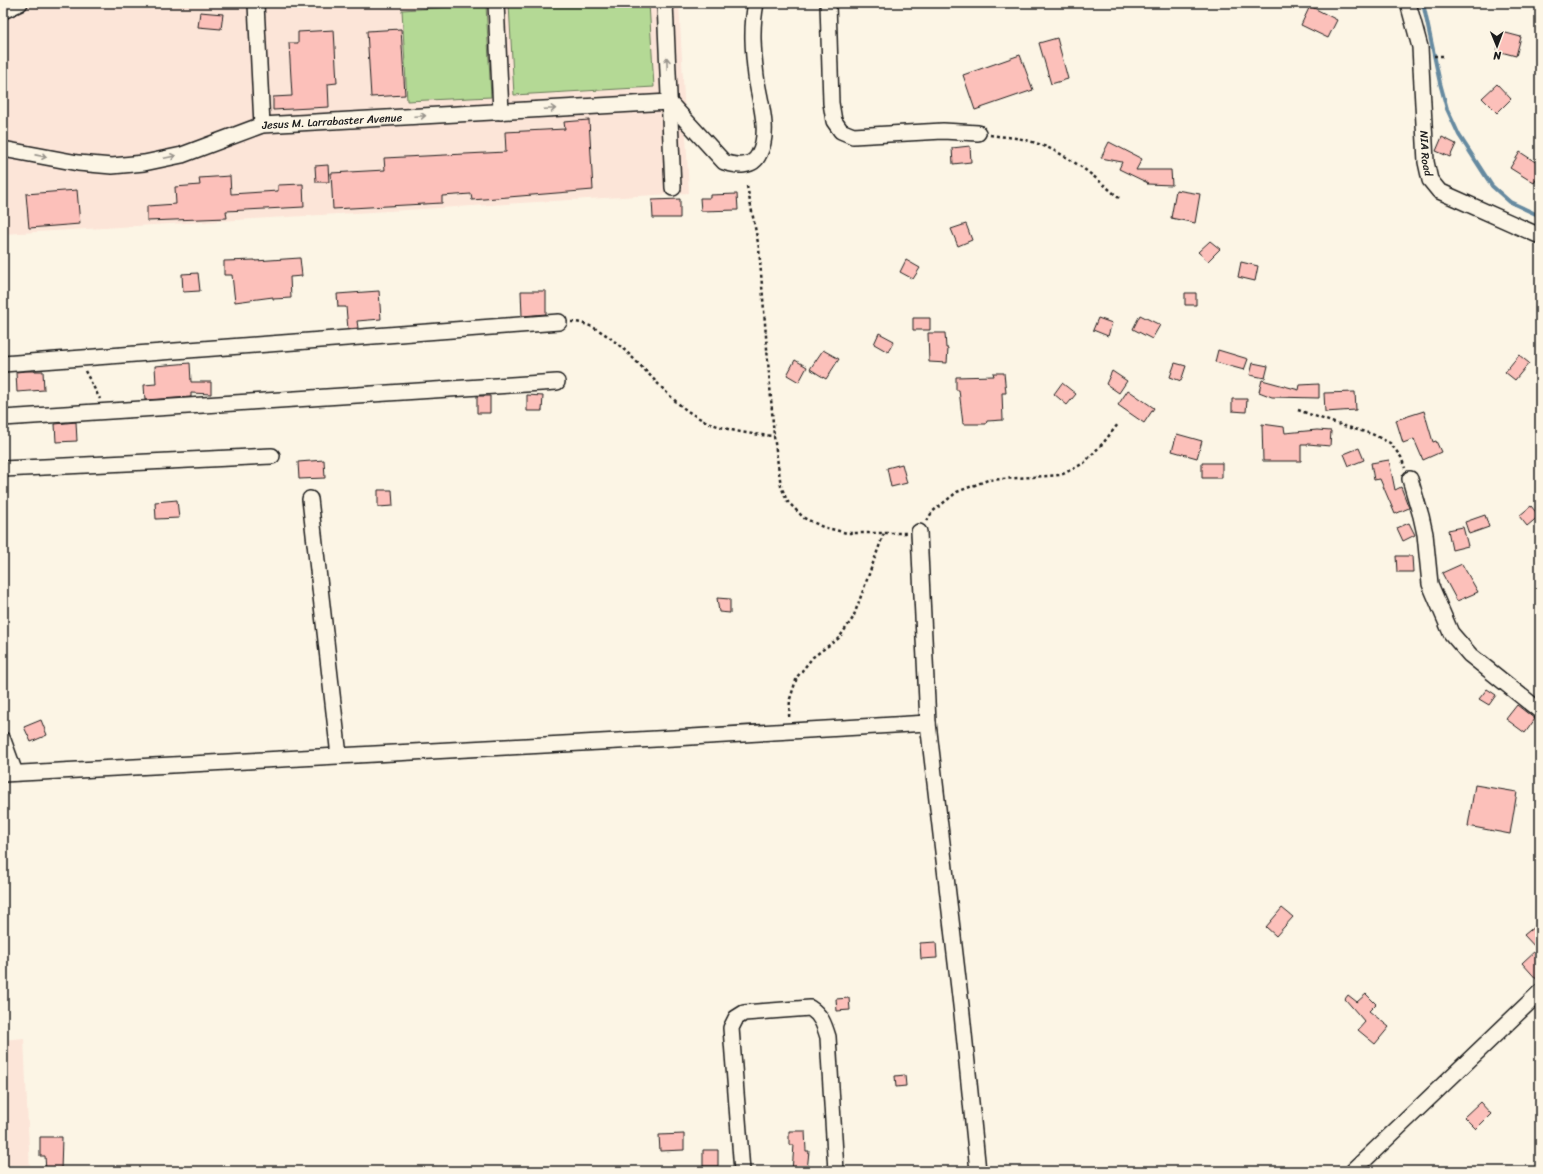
<svg xmlns="http://www.w3.org/2000/svg" width="1543" height="1174" font-family="Sriracha,sans-serif">
<style>
.built{fill:#fce5d8}
.green{fill:#b4d995;stroke:#687a58}
.lines{fill:none;stroke-linecap:round;stroke-linejoin:round}
.stream{stroke:#668aa0;stroke-width:4}
.building{fill:#fcc0ba;stroke:#1c1c1c}
.minor-casing{stroke:#1c1c1c;stroke-width:18}
.path{stroke:#1c1c1c;stroke-width:2.5;stroke-dasharray:3 3;stroke-linecap:butt}
.minor{stroke:#fcf5e5;stroke-width:15}
.oneway{stroke:#97938b}
.labels{text-anchor:middle;dominant-baseline:central;stroke-width:3;stroke-linejoin:round;paint-order:stroke}
.street-label{font-size:11px;fill:#1c1c1c;stroke:#fcf5e5}
</style>
<rect width="100%" height="100%" fill="#fcf5e5"/>
<filter id="ink" filterUnits="userSpaceOnUse"><feTurbulence type="fractalNoise" baseFrequency=".025" numOctaves="2"/><feDisplacementMap in="SourceGraphic" scale="8" xChannelSelector="R" yChannelSelector="G"/><feConvolveMatrix kernelMatrix="1 2 1 2 8 2 1 2 1" color-interpolation-filters="sRGB"/></filter>
<g filter="url(#ink)">
<path class="built" d="M3,3H679L689,193L3,234Z
M24,1038L30,1171H3V1040Z"/>
<path class="green" d="M649,3L654,87L514,95L509,4Z
M486,5L491,97L407,101L402,10Z"/>
<g class="lines">
<path class="stream" d="M1423,3L1440,83L1447,109L1459,135L1492,186L1510,202L1540,216"/>
</g>
<path class="building" d="M1310,6L1337,20L1328,38L1301,25Z
M200,12L223,14L221,29L198,27Z
M401,29L405,95L371,97L367,31Z
M334,30L337,83L328,84L329,107L273,110V97L292,96L289,43H298V32Z
M1502,32L1521,37L1516,56L1497,51Z
M1057,38L1068,79L1051,84L1039,43Z
M1020,55L1033,90L975,110L963,75Z
M1497,84L1511,99L1497,113L1482,98Z
M589,120L593,190L472,200L471,194L442,196V203L333,209L331,173L385,170L384,158L506,152L505,132L565,129L564,122Z
M1442,137L1456,144L1450,157L1436,151Z
M1109,142L1142,159L1136,170H1171L1172,185L1147,184L1148,183L1119,169L1122,162L1101,158Z
M970,146L971,162L953,164L952,148Z
M1520,152L1540,165V174L1534,183L1510,168Z
M328,165L329,182H316L315,166Z
M230,176L231,194L278,191V185L303,184L304,207L226,211L227,218L147,221V206L176,204L175,187L200,185L199,178Z
M77,190L80,224L29,228L26,194Z
M1176,190L1200,194L1195,223L1171,218Z
M737,194L738,210L701,211L700,198H710V195Z
M680,199V218H653L652,200Z
M966,224L972,240L958,246L951,229Z
M1210,241L1220,249L1208,261L1198,252Z
M300,258L302,276L290,277L291,298L273,299V297L235,302L232,275H224V261L255,260V261Z
M906,260L920,268L913,279L900,272Z
M1241,262L1258,266L1255,281L1238,277Z
M198,273L200,291L183,292L182,274Z
M379,291L381,319L357,321L358,328L348,329L346,307H338L337,294Z
M521,291H546V314L522,316Z
M1185,293H1196V305H1185Z
M1140,315L1160,325L1152,339L1133,329Z
M913,318H930V330H913Z
M1098,318L1112,323L1108,336L1093,330Z
M879,333L894,341L888,352L874,344Z
M928,333H945L946,348H948L947,363L929,362Z
M823,350L839,359L826,379L810,369Z
M1218,350L1248,359L1244,370L1215,362Z
M1519,355L1529,363L1515,380L1505,372Z
M795,360L807,367L799,382L787,375Z
M190,363L191,382H211V394L191,393V397L145,400L144,385L156,384L155,366Z
M1175,363L1186,366L1181,381L1170,377Z
M1253,363L1268,366L1265,378L1250,375Z
M26,371H43L44,390L17,392L16,372Z
M1112,371L1127,381L1119,393L1106,384Z
M993,373H1004L1006,393H1002L1003,420L987,421L986,424H963L959,390H956V377L994,376Z
M1262,380L1299,390L1300,385L1319,384V398L1272,397L1259,392Z
M1062,383L1076,394L1067,405L1054,394Z
M1128,390L1154,408L1144,423L1118,405Z
M1355,392L1356,410L1325,412L1324,393Z
M527,395L543,396L542,411H527Z
M477,396H490V413H477Z
M1232,399H1247L1246,412L1232,411Z
M1424,411L1433,442L1436,441L1441,452L1423,460L1414,439L1403,443L1396,420Z
M76,422L77,441L56,442L55,424Z
M1262,424L1284,427L1285,433L1317,430L1331,431L1330,446L1308,444V445H1301V461H1263Z
M1177,434L1202,441L1197,458L1172,451Z
M1359,448L1364,460L1349,466L1344,454Z
M324,460L325,478L299,479L298,462Z
M1389,460L1395,490L1401,487L1409,508L1395,514L1380,479L1374,480L1371,463Z
M1202,463H1222V478H1202Z
M902,464L907,483L891,487L887,468Z
M378,490H392L393,506L378,507Z
M177,500L179,518L156,519L155,502Z
M1531,506L1539,516L1527,526L1519,516Z
M1485,515L1489,527L1469,534L1465,522Z
M1409,523L1415,535L1403,541L1397,528Z
M1463,527L1468,546L1452,550L1448,530Z
M1396,556H1412L1413,572H1397Z
M1462,564L1478,592L1457,601L1442,573Z
M717,598L730,599V613L719,612Z
M1487,689L1496,695L1489,705L1479,699Z
M1517,705L1535,719L1525,733L1506,719Z
M41,720L47,735L31,742L24,727Z
M1475,785L1517,792L1510,834L1468,826Z
M1282,908L1293,917L1276,936L1266,927Z
M1540,922V983L1522,963L1537,949L1524,935Z
M936,942L937,958L921,959L920,943Z
M1366,994L1376,1004L1369,1011L1389,1027L1375,1044L1358,1030L1365,1022L1345,999L1348,995L1357,1002Z
M849,998L850,1010L837,1011L836,999Z
M905,1075L906,1086L896,1087L895,1076Z
M1480,1102L1491,1114L1476,1129L1464,1117Z
M789,1131H805L806,1151H809L807,1171H792L794,1145H789Z
M684,1134V1150L660,1151L659,1135Z
M40,1137H62L61,1171H46L45,1156H40Z
M703,1150H718V1166H703Z"/>
<g class="lines">
<defs>
<g id="minor">
<path d="M496,3L501,112"/>
<path d="M665,3L673,188"/>
<path d="M828,3L831,103L834,121L841,131L853,136L943,131L978,133"/>
<path id="s1" d="M1408,3L1420,47L1426,162L1430,180L1439,191L1540,236"/>
<path d="M256,4L262,125"/>
<path d="M3,11L20,3"/>
<path d="M669,102L724,162C736,166 753,168 759,154C771,131 759,100 756,76C753,51 751,28 756,3"/>
<path id="s2" d="M3,149L78,163L112,166L144,163L182,155L262,125L669,102"/>
<path d="M3,364L559,322"/>
<path d="M3,418L557,382"/>
<path d="M3,469L272,456"/>
<path d="M1410,479L1421,516L1425,534L1430,584L1451,633L1470,655L1540,711"/>
<path d="M310,499L339,756"/>
<path d="M919,532L928,723L962,1014L978,1171"/>
<path d="M3,740L15,773"/>
<path d="M3,774L674,738L928,723"/>
<path d="M742,1171L731,1028L736,1018L744,1013L810,1008C821,1015 824,1024 828,1037L836,1171"/>
<path d="M1353,1171L1540,992"/>
</g>
</defs>
<use href="#minor" class="minor-casing"/>
<path class="path" d="M1434,56H1445
M990,135C1002,137 1015,137 1026,140C1063,150 1091,173 1119,198
M747,186L759,248L774,436L781,486L787,501L804,518L823,527L847,533H906
M571,322C611,321 653,385 685,409C710,428 743,434 774,436
M85,371L100,399
M1298,410L1337,424L1372,434L1390,443L1401,457L1405,468
M927,521L932,512L957,492L988,480L1061,475L1084,463L1104,442L1118,424
M789,717L790,699L797,677L813,657L839,638L853,618L884,533"/>
<use href="#minor" class="minor"/>
</g>
<defs><path id="oneway-shaft" d="M-6 0H5M1.5-3L5.5 0L1.5 3" fill="none" stroke-width="1.6" stroke-linecap="round" stroke-linejoin="round"/></defs>
<g class="oneway">
<use href="#oneway-shaft" transform="translate(667 63) rotate(-92)"/>
<use href="#oneway-shaft" transform="translate(550 109) rotate(-3)"/>
<use href="#oneway-shaft" transform="translate(420 116) rotate(-3)"/>
<use href="#oneway-shaft" transform="translate(41 156) rotate(11)"/>
<use href="#oneway-shaft" transform="translate(170 157) rotate(-12)"/>
</g>
</g>
<g class="labels">
<g class="street-label">
<text stroke="none"><textPath href="#s2" startOffset="337">Jesus M. Larrabaster Avenue</textPath></text>
<text stroke="none"><textPath href="#s1" startOffset="152">NIA Road</textPath></text>
</g>
</g>
<rect width="1543" height="1174" fill="none" stroke="#fcf5e5" stroke-width="16"/>
<rect x="8" y="8" width="1527" height="1158" fill="none" stroke="#1c1c1c" stroke-width="1.5" filter="url(#ink)"/>
<g transform="translate(1497 46) rotate(179)" stroke="#fcf5e5" stroke-width="3" paint-order="stroke">
<path d="M0-3L7 15L0 10L-7 15Z" fill="#1c1c1c"/>
<text y="-6" font-size="11" font-weight="bold" text-anchor="middle" fill="#1c1c1c">N</text>
</g>
</svg>
